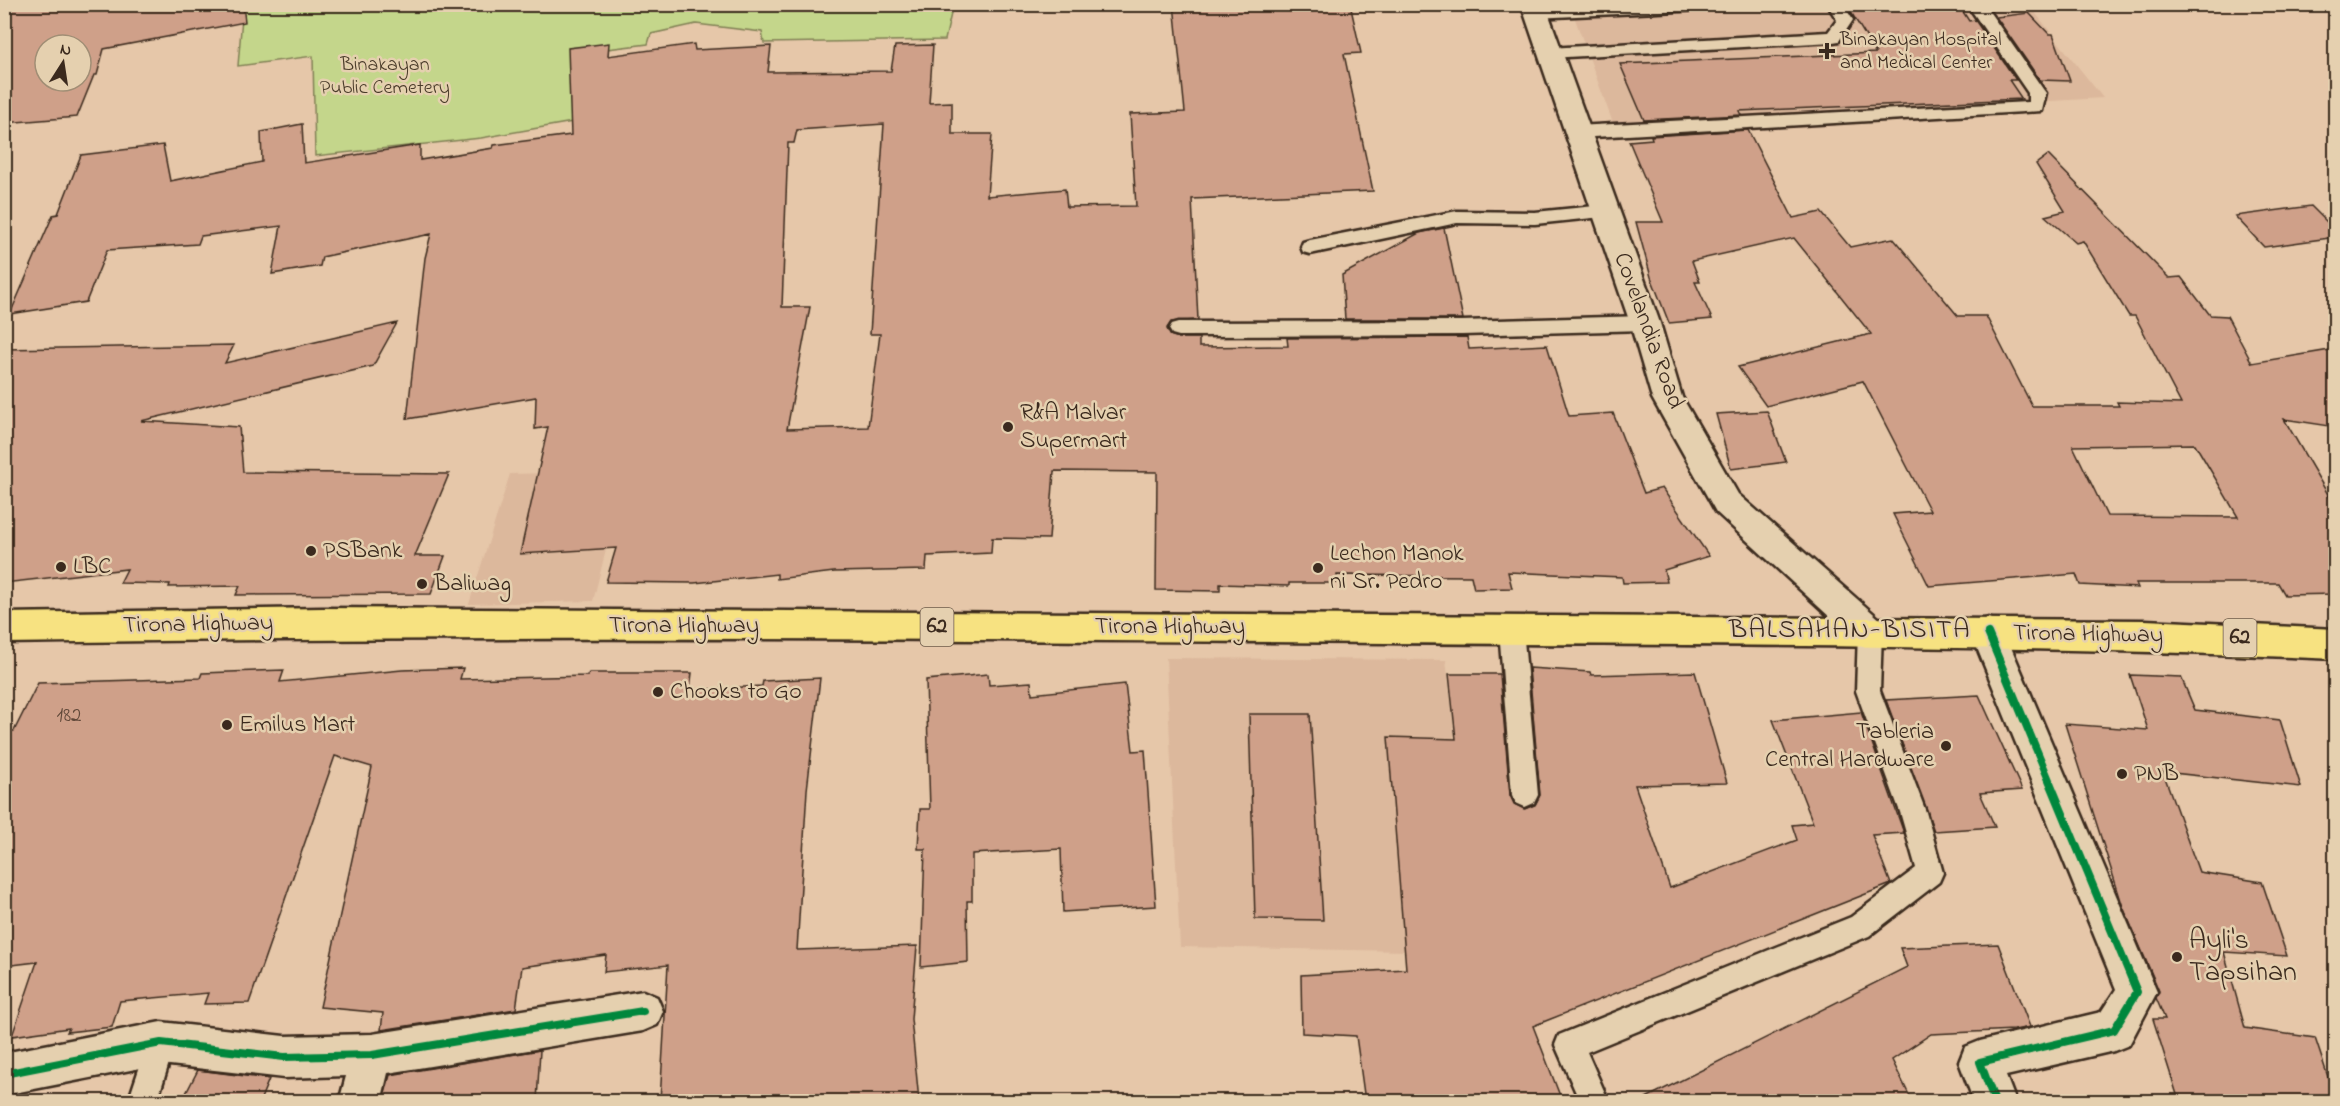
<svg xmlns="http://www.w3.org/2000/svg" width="2340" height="1106" font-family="'Indie Flower',sans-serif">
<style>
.built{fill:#dcb89c}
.green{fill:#c4d68b;stroke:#808054;stroke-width:1.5}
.building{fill:#cfa089;stroke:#3b2a1e;stroke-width:1.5;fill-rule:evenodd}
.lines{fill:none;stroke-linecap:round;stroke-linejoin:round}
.service-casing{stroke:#3b2a1e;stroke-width:5}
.minor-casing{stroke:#3b2a1e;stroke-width:5}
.secondary-casing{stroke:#3b2a1e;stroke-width:5}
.primary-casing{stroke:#3b2a1e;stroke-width:5}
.service{fill:#e5d0af;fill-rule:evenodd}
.minor{fill:#e5d0af;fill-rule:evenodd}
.secondary{fill:#e5d0af;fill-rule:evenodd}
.primary{fill:#f7e281;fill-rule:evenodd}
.cycleway-casing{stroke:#e5d0af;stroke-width:12}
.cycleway{stroke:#00873e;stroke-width:8}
.poi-dot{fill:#3b2a1e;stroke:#e5d0af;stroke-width:2}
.labels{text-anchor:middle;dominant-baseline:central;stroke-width:5;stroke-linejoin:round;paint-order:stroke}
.far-poi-label{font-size:20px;fill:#3b2a1e;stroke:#e5d0af;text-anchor:start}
.far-park-label{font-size:20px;fill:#493b29;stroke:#e5d0af}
.number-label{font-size:21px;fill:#604839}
.shield{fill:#e5d0af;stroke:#6e5c4a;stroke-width:1.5}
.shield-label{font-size:22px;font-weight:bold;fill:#3b2a1e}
.street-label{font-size:24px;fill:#3b2a1e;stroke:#e5d0af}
.poi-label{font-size:24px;fill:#3b2a1e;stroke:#e5d0af;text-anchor:start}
.quarter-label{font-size:27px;letter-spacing:1.5px;fill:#3b2a1e;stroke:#e5d0af}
.near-poi-label{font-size:28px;fill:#3b2a1e;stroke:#e5d0af;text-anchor:start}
</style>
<rect width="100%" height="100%" fill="#e6c7a9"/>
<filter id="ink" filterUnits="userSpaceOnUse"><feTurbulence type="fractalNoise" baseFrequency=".0167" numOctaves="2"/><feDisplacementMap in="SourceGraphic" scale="12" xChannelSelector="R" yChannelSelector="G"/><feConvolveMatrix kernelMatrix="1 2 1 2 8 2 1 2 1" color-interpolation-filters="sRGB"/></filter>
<g filter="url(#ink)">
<path class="built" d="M1570,5H2029L2103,98L1614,126Z
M626,471L593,601L469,604L510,474Z
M1166,658L1446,660L1453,717L1468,952L1180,947Z"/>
<path class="green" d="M243,5H953L945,40L764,43L762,32L696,24L651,34L648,44L582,52L578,121L481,138L315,156L313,56L238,66Z"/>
<path class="building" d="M4,4H243L245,22L104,49L97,75H94L77,117L4,123ZM45,45H81V81H45Z
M1174,4H1350L1361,53L1344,54L1373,191L1192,199L1198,320L1171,322L1167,328L1170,335L1179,338H1199V347L1288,346L1287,338L1467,337L1469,349L1547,345L1569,416L1613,413L1644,493L1662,488L1709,556L1664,570L1667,582L1623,583L1622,577L1508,572L1512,588L1474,589L1471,576L1337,575V583H1289V586L1220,584V591L1156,590L1157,472L1054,471L1049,539L992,538L991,553L927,556L926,570L834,572L777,579V574L694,583L606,582L616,548L520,554L548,427L535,429L536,397L407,419L425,258L431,234L322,257L320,266L272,274L281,226L201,236L198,244L107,250L86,302L10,314L53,215L58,214L81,155L163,145L170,181L262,162L261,132L302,124L304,163L420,145V160L493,148L494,145L571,135L568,48L609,43L608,56L694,44L695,50L771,46L768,72L891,71L895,46L933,45L929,103L952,102V134H992L987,196L1065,189L1067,207L1136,206L1130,114L1185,112ZM884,124L870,334H880L868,427L787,429L810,307H782L788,143H794L797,130Z
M1846,4H1958L1969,21L1975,20L2016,80H2009L2022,99L1739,111L1741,115L1644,120L1620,64L1876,53Z
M2029,13L2049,34H2053L2070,81L2040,80L1996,17Z
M1748,130L1793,218L1821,212L1850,247L1893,238L1958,316H1986L2032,406H2119L2117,402L2181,404L2135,316H2129L2083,241L2076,243L2045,216L2065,211L2036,164L2048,155L2169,278L2181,277L2210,315L2227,316L2252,363L2336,349V427L2284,419L2336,508V594L2285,595L2278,583H2136L2138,588L2080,585L2076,574L1929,586L1893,514L1930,511L1863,381L1766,406L1738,367L1871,334L1794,238L1692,261L1700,282H1695L1712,319L1669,323L1651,277L1636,222H1663L1629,141L1652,139L1651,136ZM2195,444L2238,517L2107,516L2073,446Z
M2311,206L2336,231V237L2264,247L2235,216Z
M1444,228L1463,319H1345L1342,275L1419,233Z
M397,323L373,366L141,421L239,427L243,472L449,474L415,556H445L431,594L236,595L240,586L169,587L170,584L120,583L127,569L4,583V349L234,345L225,363Z
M1767,411L1786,462L1731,469L1716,414Z
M463,668L460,679L588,676L589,673H692L690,690L762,686L763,681L820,678L807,790L797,950L917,946L911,1019L919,1101H660L668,965L604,972L606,955L522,967L516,1009L381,1030L383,1013L320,1007L372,767L335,756L249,1003L204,1004L208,993L120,1001L112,1027L67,1032L69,1028L12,1036L37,962L4,966V731H14L38,683L200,678L202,673L284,670L280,682L402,670Z
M1529,668L1590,672L1591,675L1695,672L1727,783L1635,785L1670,888L1797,840L1792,825L1813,823L1773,720L1861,712L1904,833L1872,835L1891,884L1533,1026L1562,1101H1365L1356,1036L1302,1033L1301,975L1406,969L1388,737L1456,739L1449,674H1500L1510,795L1514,804L1524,809L1535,805L1540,795Z
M988,674L989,685L1031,682L1032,694L1125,684L1133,751L1145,750L1156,906L1063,912L1061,849L972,854V901H967L968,962L921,967L925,849H918L920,809H930L926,680Z
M2130,675L2181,677L2195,710L2280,720L2301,787L2163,772L2199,872L2262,882L2287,956L2224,952L2245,1028L2315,1038L2336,1101H2179L2153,1019H2165L2156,998L2159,991L2123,907L2065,724L2148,730Z
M1979,695L2022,790L1980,793L1995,827L1934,831L1886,700Z
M1249,714H1310L1323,920L1255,919Z
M1998,944L2030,1027L2014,1030L1931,1034L1892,1060L1912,1101H1640L1907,967L1900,948Z
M540,1050L537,1101H383L390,1075Z
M198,1070L269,1079L260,1101H182Z"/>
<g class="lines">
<defs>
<path id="service" d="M1608,4H1728L1720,9L1535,18L1527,13L1535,8Z
M1827,4H1843L1853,20L1839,41L1833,42L1549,58L1541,53L1549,48L1828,32L1837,20Z
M1967,4H1984L2043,89L2046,93L2042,111L1576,138L1567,132L1576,126L2028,102V93Z
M1605,205L1612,206L1614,211L1612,216L1535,224L1457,223L1310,254L1303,252L1301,247L1303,242L1310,240L1457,211L1535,212Z
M1645,316L1652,318L1655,323L1652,328L1645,330L1462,335L1179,336L1172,334L1169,329L1172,324L1179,322L1462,321Z
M1511,619L1519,622L1523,629L1538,795L1534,803L1525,807L1516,803L1512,795L1499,629L1503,622Z
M1870,622L1878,625L1882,632L1880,691L1926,812L1943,873L1939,882L1869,936L1587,1052L1609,1102H1580L1555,1045L1559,1035L1851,917L1916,868L1900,812L1856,691L1858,632L1862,625Z
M161,1029L171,1033L175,1043L157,1102H128L151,1033Z"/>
<path id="minor" d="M1988,618L2000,622L2005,633L2157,992L2129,1045L2114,1051L2006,1076L2016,1102H1974L1959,1062L1965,1047L1980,1041L2101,1012L2116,989L1971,633L1976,622Z
M643,991L657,997L663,1011L657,1025L643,1031L388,1073L381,1102H339L346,1076L284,1078L161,1064L4,1095V1053L161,1022L284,1036L372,1034Z"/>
<path id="secondary" d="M1521,4H1545L1660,323L1682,397L1738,494L1882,621L1887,632L1882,643L1870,647L1858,643L1716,512L1652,398L1630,323Z"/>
<path id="primary" d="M322,608L2145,620L2336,629V659C2020,644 1703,646 1387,643C926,639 465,636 4,643V613Z"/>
</defs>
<use href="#service" class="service-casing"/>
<use href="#minor" class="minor-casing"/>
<use href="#secondary" class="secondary-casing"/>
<use href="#primary" class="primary-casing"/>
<use href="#service" class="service"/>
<use href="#minor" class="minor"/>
<use href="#secondary" class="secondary"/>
<use href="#primary" class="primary"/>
<defs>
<path id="cycleway" d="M1988,633L2137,992L2114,1030L1980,1062L1995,1102
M4,1074L161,1043L284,1057L372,1055L643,1011"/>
</defs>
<use href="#cycleway" class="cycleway-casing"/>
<use href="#cycleway" class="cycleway"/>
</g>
</g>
<g class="poi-dot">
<path d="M1824 42h6v6h6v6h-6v6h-6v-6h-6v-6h6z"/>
<circle cx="1008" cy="427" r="6"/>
<circle cx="311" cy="551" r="6"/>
<circle cx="61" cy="567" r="6"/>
<circle cx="1318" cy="568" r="6"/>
<circle cx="422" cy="584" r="6"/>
<circle cx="658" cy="692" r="6"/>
<circle cx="227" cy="725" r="6"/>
<circle cx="1946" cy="746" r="6"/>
<circle cx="2122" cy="774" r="6"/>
<circle cx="2177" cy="957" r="6"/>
</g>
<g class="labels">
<g class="far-poi-label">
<text x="1840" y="40">Binakayan Hospital<tspan x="1840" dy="23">and Medical Center</tspan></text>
</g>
<g class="far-park-label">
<text x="385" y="65">Binakayan<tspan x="385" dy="23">Public Cemetery</tspan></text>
</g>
<g class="number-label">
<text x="69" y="716">182</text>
</g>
<g class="shield">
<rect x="920.5" y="608" width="33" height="38" rx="4.5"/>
<rect x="2223.5" y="619" width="33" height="38" rx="4.5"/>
</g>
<g class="shield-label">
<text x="937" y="627">62</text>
<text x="2240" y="638">62</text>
</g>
<g class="street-label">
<text transform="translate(1648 331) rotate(70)">Covelandia Road</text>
<text transform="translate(198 625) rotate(-1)">Tirona Highway</text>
<text x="684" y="626">Tirona Highway</text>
<text x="1170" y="627">Tirona Highway</text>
<text transform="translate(2088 635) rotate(1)">Tirona Highway</text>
</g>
<g class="poi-label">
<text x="1020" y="413">R&amp;A Malvar<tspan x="1020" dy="28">Supermart</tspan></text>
<text x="323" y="551">PSBank</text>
<text x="1330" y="554">Lechon Manok<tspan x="1330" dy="28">ni Sr. Pedro</tspan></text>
<text x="73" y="567">LBC</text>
<text x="434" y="584">Baliwag</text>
<text x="670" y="692">Chooks to Go</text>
<text x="239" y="725">Emilus Mart</text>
<text x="1934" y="732" text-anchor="end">Tableria<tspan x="1934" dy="28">Central Hardware</tspan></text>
<text x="2134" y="774">PNB</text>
</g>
<g class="quarter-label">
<text x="1850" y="630">BALSAHAN-BISITA</text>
</g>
<g class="near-poi-label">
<text x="2189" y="941">Ayli's<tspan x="2189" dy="32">Tapsihan</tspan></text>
</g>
</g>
<rect width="2340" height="1106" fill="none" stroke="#e5d0af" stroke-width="24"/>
<rect x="12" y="12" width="2316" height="1082" fill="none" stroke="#3b2a1e" stroke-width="2" filter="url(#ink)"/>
<g transform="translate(63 63) rotate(12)"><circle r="28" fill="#e5d0af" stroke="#a18e75" stroke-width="1.5"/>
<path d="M0-4.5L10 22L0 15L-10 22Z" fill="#3b2a1e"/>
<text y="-9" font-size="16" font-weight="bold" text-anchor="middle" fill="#3b2a1e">N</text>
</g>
</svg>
